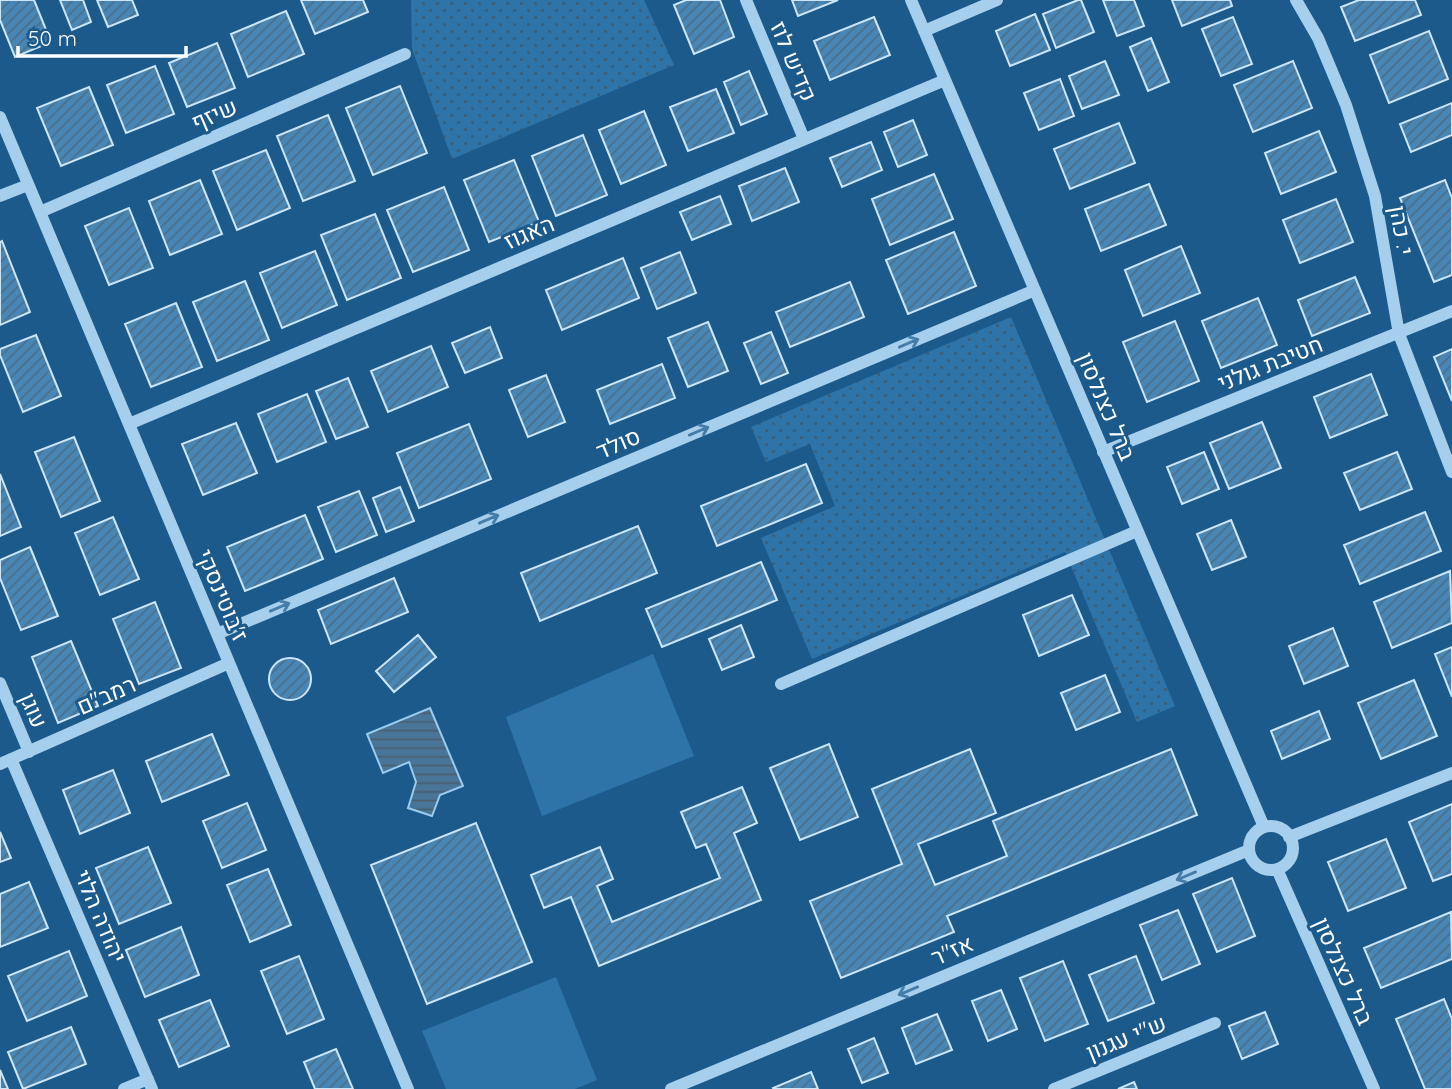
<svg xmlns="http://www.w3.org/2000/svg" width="1452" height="1089" font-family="Quicksand,Heebo,sans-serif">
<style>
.green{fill:url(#green-dots)}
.pitch{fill:#2e74a9}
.water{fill:url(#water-rules);stroke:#99ccef;stroke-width:2}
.building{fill:url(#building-hatch);stroke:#cce6f9;stroke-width:2}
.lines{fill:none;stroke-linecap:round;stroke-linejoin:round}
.minor{stroke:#a6cfed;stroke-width:12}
.oneway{stroke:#457da8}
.labels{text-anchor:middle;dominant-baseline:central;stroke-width:6;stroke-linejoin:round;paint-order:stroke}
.street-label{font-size:23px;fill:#fff;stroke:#1b5a8b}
</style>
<defs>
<pattern id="green-dots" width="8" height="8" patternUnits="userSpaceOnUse" patternTransform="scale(1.75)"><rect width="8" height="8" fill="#2e74a9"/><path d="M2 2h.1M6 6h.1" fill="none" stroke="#3e5e76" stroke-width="1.8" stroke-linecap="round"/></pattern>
<pattern id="water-rules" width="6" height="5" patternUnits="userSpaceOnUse" patternTransform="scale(1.75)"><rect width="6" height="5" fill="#487598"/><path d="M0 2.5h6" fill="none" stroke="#4a5e6e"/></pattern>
<pattern id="building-hatch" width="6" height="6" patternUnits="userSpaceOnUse" patternTransform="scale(1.75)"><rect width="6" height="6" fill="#4886b5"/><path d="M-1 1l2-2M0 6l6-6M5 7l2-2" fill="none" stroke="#4a6f8b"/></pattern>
</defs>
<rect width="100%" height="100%" fill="#1b5a8b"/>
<path class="green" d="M411,0H644L674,65L452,159L412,49Z
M1011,317L1175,706L1137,722L1065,552L812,659L761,538L835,506L810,444L766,462L751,427Z"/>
<path class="pitch" d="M653,654L694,756L542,816L506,717Z
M556,977L597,1080L575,1089H446L422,1031Z"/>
<path class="water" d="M430,708L463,786L440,795L432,816L408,808L416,782L409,762L383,773L367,734Z"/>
<path class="building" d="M0,0H34L51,42L15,57L0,20Z
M60,0H83L91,22L72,30Z
M97,0H132L138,15L108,27Z
M301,0H363L368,12L315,34Z
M686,0H720L734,37L694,54L674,5Z
M792,0H838L798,16Z
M1078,0H1081L1094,32L1056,48L1043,14Z
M1103,0H1134L1144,26L1117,36Z
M1172,0H1230L1232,6L1182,26Z
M1359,0H1415L1421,15L1355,41L1341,7Z
M286,11L304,54L248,77L231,34Z
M1035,14L1050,50L1010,66L996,31Z
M874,17L890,55L830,80L814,41Z
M1233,17L1252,64L1221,76L1202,29Z
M1429,31L1448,79L1389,103L1370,55Z
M1151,38L1169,82L1148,91L1130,47Z
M217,43L235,88L187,107L169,63Z
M1105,61L1119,95L1082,109L1069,76Z
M1293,61L1312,108L1253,132L1234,85Z
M155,66L174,114L126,133L107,85Z
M749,71L767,114L741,125L724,82Z
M1060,79L1074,116L1039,130L1024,93Z
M400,86L427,153L373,175L346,108Z
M89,87L113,145L61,166L37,108Z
M716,89L734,133L688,151L670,107Z
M1452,103V135L1411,152L1400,124Z
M644,111L666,165L621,184L599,130Z
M328,115L355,181L303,201L277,136Z
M913,120L927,155L898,167L884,132Z
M1119,123L1135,163L1070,189L1054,149Z
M1319,131L1336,172L1281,194L1265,153Z
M583,135L607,195L556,216L532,156Z
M871,142L882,170L842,187L830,158Z
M266,150L290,208L237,230L213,171Z
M514,160L539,222L489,242L464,180Z
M785,168L799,202L752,221L739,186Z
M934,174L953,219L890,245L872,199Z
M200,180L222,234L170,255L149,201Z
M1445,180L1452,198V275L1434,282L1400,198Z
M1149,184L1166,225L1101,251L1085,209Z
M444,187L469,250L413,272L387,210Z
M720,196L731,224L692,240L680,212Z
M1336,199L1353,242L1300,263L1283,220Z
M129,208L153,268L109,285L85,226Z
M375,214L401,278L347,300L321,235Z
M954,232L976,286L908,314L886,260Z
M2,241L30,312L0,325V242Z
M1181,246L1200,293L1143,316L1125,270Z
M315,251L337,305L282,328L260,273Z
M680,252L696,293L657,309L641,268Z
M623,258L639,298L562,330L546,290Z
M1355,277L1370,313L1312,336L1298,300Z
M245,281L269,340L217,361L193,302Z
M850,282L864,317L790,347L776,312Z
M1258,298L1277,345L1221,368L1202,321Z
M176,303L202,367L151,387L125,324Z
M1175,321L1199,381L1147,402L1123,342Z
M708,322L728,371L688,387L668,338Z
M490,327L502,358L465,373L452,343Z
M771,332L788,373L761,384L744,343Z
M36,335L61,396L23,412L0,355V349Z
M431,346L448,387L388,412L371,371Z
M1452,349V401L1434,357Z
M662,364L675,398L610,424L597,390Z
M1371,374L1387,415L1330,438L1314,397Z
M546,375L565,422L528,437L509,390Z
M348,378L368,427L336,439L316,391Z
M307,394L326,442L277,462L258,414Z
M1262,422L1281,468L1229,489L1210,443Z
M236,423L257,473L203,495L182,444Z
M469,424L491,479L419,508L397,453Z
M74,437L100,501L61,517L35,452Z
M1204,452L1219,489L1182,504L1167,467Z
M1397,452L1412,489L1360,510L1344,473Z
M806,464L822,503L717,546L701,506Z
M0,474L21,527L0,536Z
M400,487L414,521L386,532L373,498Z
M359,491L377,535L336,552L318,507Z
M1425,512L1441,551L1360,584L1344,545Z
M305,515L323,559L245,591L227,547Z
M113,517L139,579L100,595L75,533Z
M1231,520L1246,557L1212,570L1197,534Z
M638,526L657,573L540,621L521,573Z
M30,547L58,616L21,630L0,578V560Z
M761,562L777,600L662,647L646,609Z
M1450,571L1452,623L1392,648L1374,602Z
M394,578L408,612L331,644L318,610Z
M1072,595L1089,635L1039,656L1023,615Z
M155,602L181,668L139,684L113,619Z
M741,625L754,657L722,670L709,639Z
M1333,628L1348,666L1304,684L1289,646Z
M418,635L436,657L394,692L376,671Z
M71,641L98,706L58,723L32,657Z
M1452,647V697L1435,654Z
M269 679a21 21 0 1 1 42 0a21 21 0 1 1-42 0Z
M1105,675L1120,712L1076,730L1061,693Z
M1414,680L1437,736L1381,759L1358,703Z
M1319,711L1330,739L1282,759L1271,731Z
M212,734L229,775L162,802L146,761Z
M829,744L858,817L800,840L770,768Z
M970,749L996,813L918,844L935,885L1007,856L993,821L1171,749L1197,815L947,916L954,932L841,978L810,901L902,864L872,789Z
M113,770L130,813L80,834L63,790Z
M742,787L757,823L734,833L761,900L599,966L571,897L544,908L531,875L600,847L613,879L597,886L612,922L720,878L706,844L696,848L681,812Z
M247,803L266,850L222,868L203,821Z
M1452,804V874L1433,881L1409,822Z
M476,823L532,962L427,1004L371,865Z
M0,832L11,858L0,862Z
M1386,839L1406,888L1348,911L1328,862Z
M148,847L171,903L119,924L96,868Z
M268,869L291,925L250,942L227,885Z
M1232,878L1255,936L1217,952L1193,894Z
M29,882L48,928L0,947V894Z
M1178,910L1200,964L1162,980L1140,925Z
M1451,912L1452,959L1381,988L1364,948Z
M181,927L199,975L145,997L126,950Z
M69,951L87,996L27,1021L8,976Z
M299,956L324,1019L287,1034L261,971Z
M1136,956L1154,1003L1108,1021L1089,975Z
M1063,961L1088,1024L1045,1041L1020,978Z
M1001,990L1017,1029L988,1041L972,1001Z
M1444,999L1452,1019V1089H1425L1396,1019Z
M210,1000L229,1046L179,1067L159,1020Z
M1265,1012L1278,1044L1242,1059L1229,1026Z
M937,1014L952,1050L916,1064L902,1028Z
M71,1027L86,1064L23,1089L8,1052Z
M874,1038L888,1073L862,1083L848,1049Z
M336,1049L353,1089H315L304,1062Z
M0,1070L8,1089H0Z
M811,1072L818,1089H774L773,1088Z
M1134,1082L1137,1089H1118Z"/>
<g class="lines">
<path class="minor" d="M746,0L804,139
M911,0L1264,827
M1296,0L1318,38L1346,105L1375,196L1399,334L1452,472
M924,31L997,0
M0,117L408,1089
M0,196L28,185
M40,212L405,54
M129,424L945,80
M1103,452L1452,311
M217,634L1035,290
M0,683L29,752
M781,684L1137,531
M11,759L152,1089
M0,764L229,663
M1249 848a22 22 0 1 1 44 0a22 22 0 1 1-44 0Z
M1289,837L1452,773
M1277,869L1374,1089
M124,1089L148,1079
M671,1089L1249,850
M1054,1089L1215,1023"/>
</g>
<defs><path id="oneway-shaft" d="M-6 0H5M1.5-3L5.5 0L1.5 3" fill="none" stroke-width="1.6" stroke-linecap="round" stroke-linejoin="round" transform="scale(1.75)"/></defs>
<g class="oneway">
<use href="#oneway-shaft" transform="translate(909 343) rotate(-23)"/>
<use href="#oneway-shaft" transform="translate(699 431) rotate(-23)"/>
<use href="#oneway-shaft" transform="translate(489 519) rotate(-23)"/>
<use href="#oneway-shaft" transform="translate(280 607) rotate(-23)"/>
<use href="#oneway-shaft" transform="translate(1186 876) rotate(157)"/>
<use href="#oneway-shaft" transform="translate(908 991) rotate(157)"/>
</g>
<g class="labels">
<g class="street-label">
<text transform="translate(794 61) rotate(67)">קדיש לוז</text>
<text transform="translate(214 114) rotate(-23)">שיזף</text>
<text transform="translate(1402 230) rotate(80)">י. כהן</text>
<text transform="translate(529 232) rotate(-23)">האגוז</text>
<text transform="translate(1270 363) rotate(-22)">חטיבת גולני</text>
<text transform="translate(1107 406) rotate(67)">ברל כצנלסון</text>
<text transform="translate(618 443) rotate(-23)">סולד</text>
<text transform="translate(223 595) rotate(67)">ז'בוטינסקי</text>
<text transform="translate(106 695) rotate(-24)">רמב"ם</text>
<text transform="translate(34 710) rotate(67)">עוגן</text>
<text transform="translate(101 916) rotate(67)">יהודה הלוי</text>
<text transform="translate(952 950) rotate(-23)">אז"ר</text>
<text transform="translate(1344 971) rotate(66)">ברל כצנלסון</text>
<text transform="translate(1126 1037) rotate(-22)">ש"י עגנון</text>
</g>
</g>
<path d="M18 46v10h168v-10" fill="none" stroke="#ffffff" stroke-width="3.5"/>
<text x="28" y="46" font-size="21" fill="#ffffff" stroke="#1b5a8b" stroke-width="5" paint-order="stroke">50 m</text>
</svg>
